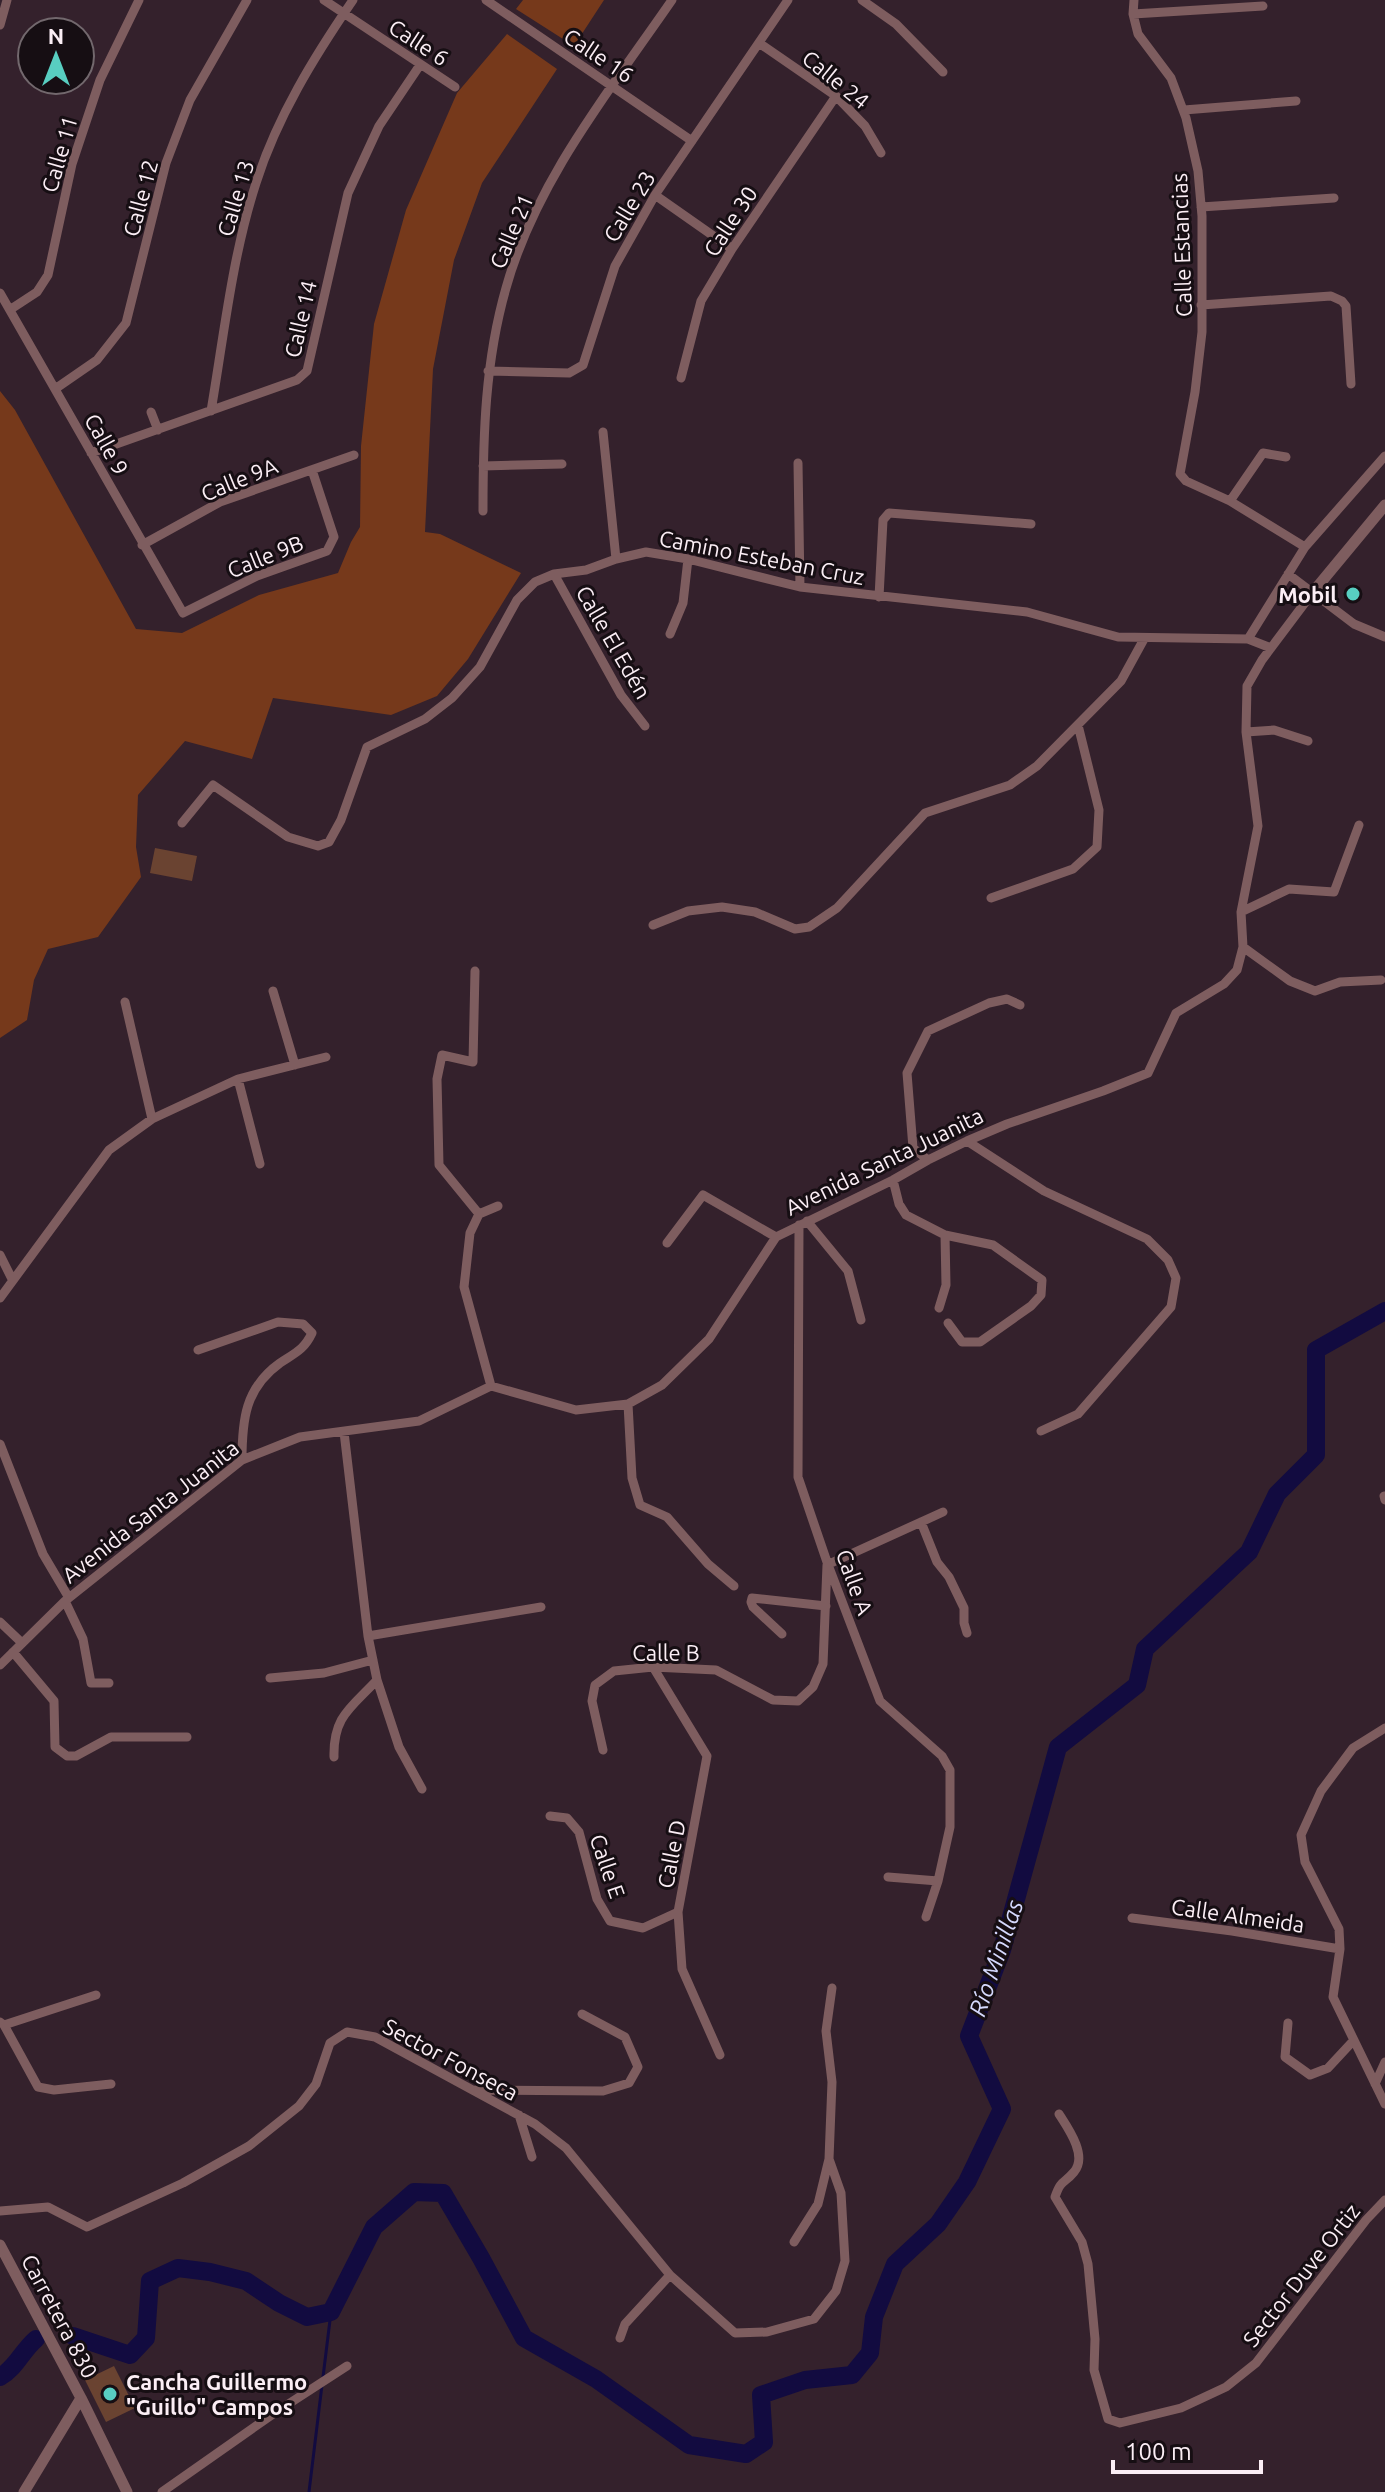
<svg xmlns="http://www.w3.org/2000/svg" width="1385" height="2492" font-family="Ubuntu,sans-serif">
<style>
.green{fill:#6a4331}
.forest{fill:#76391b}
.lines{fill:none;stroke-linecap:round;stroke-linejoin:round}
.stream{stroke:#120b40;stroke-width:3}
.river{stroke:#120b40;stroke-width:18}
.minor{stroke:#7e5d5f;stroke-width:9}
.tertiary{stroke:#7e5d5f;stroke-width:11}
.poi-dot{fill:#58cec1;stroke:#160e13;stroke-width:3}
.labels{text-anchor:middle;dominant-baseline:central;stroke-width:6;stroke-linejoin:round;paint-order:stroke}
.street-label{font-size:22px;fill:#fbeef5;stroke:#160e13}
.poi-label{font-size:22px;font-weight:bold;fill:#fbeef5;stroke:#160e13;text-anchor:end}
.water-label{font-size:24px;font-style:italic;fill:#d5d9fd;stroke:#160e13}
</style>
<rect width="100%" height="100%" fill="#34212c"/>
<path class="green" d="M155,848L197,856L192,881L150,873Z
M114,2366L135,2408L106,2422L85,2380Z"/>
<path class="forest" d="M523,0H604L574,46L516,9Z
M507,34L557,69L482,183L454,260L433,369L425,532L440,534L521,573L468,659L437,696L391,715L273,698L252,759L185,741L138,795L136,847L141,877L98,937L48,949L34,980L27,1020L0,1038V391L15,410L136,629L182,633L259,595L338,573L351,542L360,527L361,446L374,324L406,210L457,93Z"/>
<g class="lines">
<path class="stream" d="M323,2377L331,2312
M309,2492L322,2385"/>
<path class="river" d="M73,2336L130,2355L146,2338L150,2281L178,2268L210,2272L246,2281L279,2303L307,2317L331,2312L374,2227L414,2192L443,2193L481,2258L524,2338L596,2379L689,2445L746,2454L764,2442L761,2395L805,2380L852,2375L870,2353L874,2317L895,2264L938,2224L967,2182L1002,2109L969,2036L1002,1950L1058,1747L1137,1685L1145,1649L1249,1552L1277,1494L1316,1455V1350L1385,1311
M0,2377C17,2367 21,2352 36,2339"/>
<path class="minor" d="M324,0L455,87
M486,0L692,141
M862,0L896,24L943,72
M1134,0L1133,14L1138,34L1171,78L1186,118L1198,171L1202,216V332L1195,392L1180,474L1186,481L1230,501L1305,547
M1133,14L1263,6
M0,25L7,0
M759,43L836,96L865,126L881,153
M1184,110L1296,101
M655,195L732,249
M1201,207L1334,198
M0,293L183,613L257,576L327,551L334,537L312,470
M1201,305L1331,296L1342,301L1346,306L1351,384
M11,309L37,292L48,275L72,164L100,80L139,0
M488,371L569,373L583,365L615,266L655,195L788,0
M681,378L701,301L732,249L836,96
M55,389L97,360L126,323L166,163L190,100L247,0
M211,411C224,335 232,257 256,183C277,117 314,57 353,0
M151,412L158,430
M603,432L616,559
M91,453L297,380L307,371L348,193L379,126L420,65
M798,463L800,587
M483,466L562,464
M1230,501L1263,453L1286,457
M483,511C483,436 485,361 506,288C536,181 610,90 672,0
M142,545L220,502L354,455
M554,574L621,695L645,726
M1288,574L1354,624L1385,637
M879,597L883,520L889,513L1031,524
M670,634L683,603L688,559
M1248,639L1305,547L1385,456
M1246,732L1274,730L1308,741
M182,823L213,785L288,837L318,846L329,842L341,820L367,747L425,719L452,698L480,667L517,600L535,582L554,574L586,570L616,559L646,552L688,559L800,587L1027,612L1118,637L1248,639L1271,648
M991,898L1073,869L1097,847L1099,810L1078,725
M1241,912L1289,889L1334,892L1359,825
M653,925L688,911L722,907L755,912L795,929L809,927L837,908L925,813L1010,785L1037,766L1121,681L1144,639
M1243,947L1290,981L1315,991L1340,982L1381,980
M475,971L473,1062L442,1055L437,1079L439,1165L479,1214
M273,991L295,1065
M125,1002L152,1119
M238,1079L260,1164
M967,1141L1044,1191L1147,1239L1168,1260L1176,1278L1171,1307L1078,1414L1041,1431
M928,1160L913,1148L907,1073L928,1031L989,1003L1007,999L1020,1005
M893,1180L899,1204L906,1215L945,1235L993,1245L1042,1280L1041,1295L1031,1306L980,1342H962L948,1323
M807,1221L848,1271L861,1320
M799,1225L798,1477L827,1562L880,1701L942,1756L950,1770V1827L938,1881L926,1917
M667,1243L703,1195L776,1237
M0,1255L12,1279
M0,1298L109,1150L152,1119L238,1079L326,1057
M939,1308L946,1285L945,1235
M198,1350L278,1322L303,1324L312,1333C304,1350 295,1353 280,1363C245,1388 242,1420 242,1460
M491,1386L464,1287L470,1233L479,1214L498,1206
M628,1404L632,1478L640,1505L667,1517L708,1564L734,1586
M0,1444L43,1554L69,1598
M1384,1496L1385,1500
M921,1522L937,1562L949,1577L964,1608V1623L967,1633
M829,1564L943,1512
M65,1601L83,1639L91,1683H109
M0,1622L21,1642
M782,1634L753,1607L751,1602L752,1598L826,1606
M368,1636L541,1607
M13,1652L54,1701L55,1747L67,1756H76L111,1737H187
M0,1665L65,1601L242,1460L300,1437L419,1421L491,1386L576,1410L628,1404L662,1385L709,1339L776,1237L893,1180L928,1160L967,1141L1007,1124L1103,1091L1148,1073L1176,1013L1224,984L1237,970L1243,947L1241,912L1258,826L1246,732L1247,686L1262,660L1313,592
M653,1667L707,1756L678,1912L682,1969L720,2055
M270,1678L324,1673L373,1660
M377,1680L399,1747L422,1789
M1385,1728L1353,1748L1321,1791L1301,1835L1305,1862L1339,1929L1340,1949L1333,1997L1385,2104
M603,1750L592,1701L595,1685L614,1671L653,1667L716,1670L773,1700L798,1701L813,1687L823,1664L827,1565
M334,1757C333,1716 351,1708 377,1680L368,1636L344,1432
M550,1816L567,1818L579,1832L597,1899L610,1921L643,1928L678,1912
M888,1877L938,1881
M1132,1918L1232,1931L1340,1949
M0,2022L4,2025L96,1995
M1288,2023L1285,2057L1310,2075L1328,2068L1354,2040
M4,2025L38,2087L54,2090L111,2084
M1375,2084L1385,2062
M476,2090L603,2091L629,2083L638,2067L625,2037L582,2014
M1059,2114C1068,2128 1088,2156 1074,2172C1064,2184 1061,2179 1055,2197L1082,2242L1088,2264L1095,2339L1094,2370L1108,2419L1120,2423L1181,2408L1226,2387L1256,2363L1366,2220L1385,2200
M519,2115L532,2157
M0,2211L48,2207L87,2227L183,2183L249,2146L299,2106L316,2084L330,2043L347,2032L375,2037L535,2124L566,2148L670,2275L735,2333L767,2332L814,2319L836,2291L845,2261L841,2193L829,2159L832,2082L826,2031L832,1988
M794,2242L818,2204L829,2159
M620,2338L625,2324L670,2275
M162,2492L273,2414L347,2366"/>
<path class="tertiary" d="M1313,592L1385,505
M0,2245L81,2398L127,2492
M24,2492L81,2398"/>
</g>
<g class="poi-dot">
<circle cx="1353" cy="594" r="8"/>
<circle cx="110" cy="2394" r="8"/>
</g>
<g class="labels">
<g class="street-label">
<text transform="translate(419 42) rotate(33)">Calle 6</text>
<text transform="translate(599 55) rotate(34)">Calle 16</text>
<text transform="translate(836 79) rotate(39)">Calle 24</text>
<text transform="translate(59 154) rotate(-74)">Calle 11</text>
<text transform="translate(140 198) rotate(-75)">Calle 12</text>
<text transform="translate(235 198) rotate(-73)">Calle 13</text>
<text transform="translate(629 206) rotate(-59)">Calle 23</text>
<text transform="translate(730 221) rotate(-57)">Calle 30</text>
<text transform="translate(511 231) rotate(-67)">Calle 21</text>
<text transform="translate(1181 245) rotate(-92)">Calle Estancias</text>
<text transform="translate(300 319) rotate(-77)">Calle 14</text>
<text transform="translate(107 444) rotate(61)">Calle 9</text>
<text transform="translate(239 479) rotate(-22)">Calle 9A</text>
<text transform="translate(265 556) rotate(-22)">Calle 9B</text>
<text transform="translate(762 557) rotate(11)">Camino Esteban Cruz</text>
<text transform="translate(614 642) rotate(60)">Calle El Edén</text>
<text transform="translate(884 1161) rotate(-26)">Avenida Santa Juanita</text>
<text transform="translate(150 1511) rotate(-38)">Avenida Santa Juanita</text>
<text transform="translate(855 1582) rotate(70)">Calle A</text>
<text x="666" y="1652">Calle B</text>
<text transform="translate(671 1854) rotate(-79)">Calle D</text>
<text transform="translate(608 1866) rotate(71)">Calle E</text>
<text transform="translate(1238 1915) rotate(8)">Calle Almeida</text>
<text transform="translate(451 2059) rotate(28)">Sector Fonseca</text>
<text transform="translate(1301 2275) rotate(-52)">Sector Duve Ortiz</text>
<text transform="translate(60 2316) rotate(62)">Carretera 830</text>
</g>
<g class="poi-label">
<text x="1337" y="594">Mobil</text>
<text x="126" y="2381" text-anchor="start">Cancha Guillermo<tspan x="126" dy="25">"Guillo" Campos</tspan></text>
</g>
<g class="water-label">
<text transform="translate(996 1958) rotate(-71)">Río Minillas</text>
</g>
</g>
<g transform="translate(56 56)"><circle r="38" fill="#160e13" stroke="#72686d" stroke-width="2"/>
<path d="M0-6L14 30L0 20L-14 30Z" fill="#58cec1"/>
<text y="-12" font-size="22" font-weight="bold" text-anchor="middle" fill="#fbeef5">N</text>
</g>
<path d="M1113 2460v12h148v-12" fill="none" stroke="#fbeef5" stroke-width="4"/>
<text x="1125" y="2460" font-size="24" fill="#fbeef5" stroke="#160e13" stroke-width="6" paint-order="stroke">100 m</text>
</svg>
